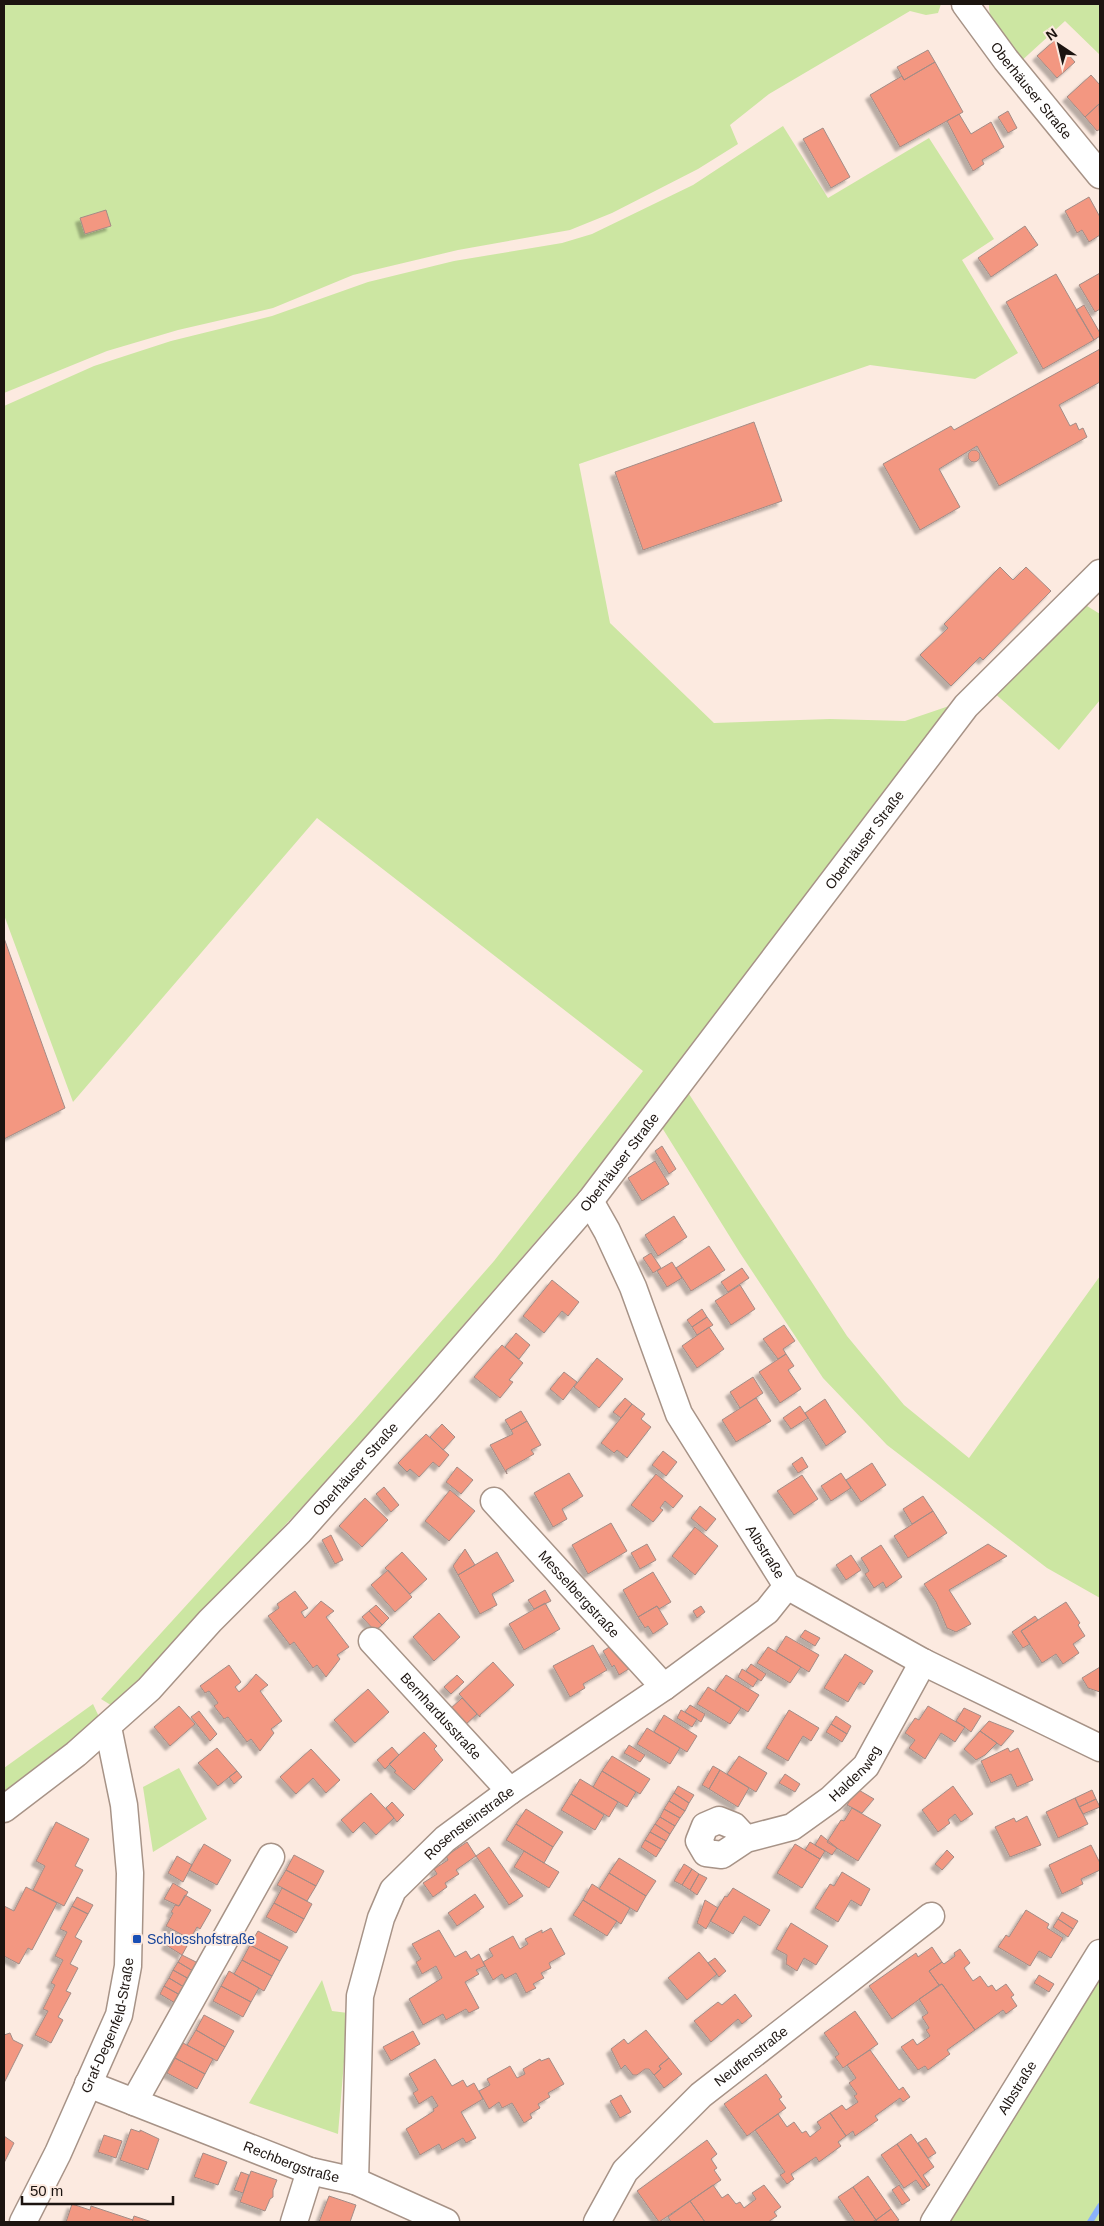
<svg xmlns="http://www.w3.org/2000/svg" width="1104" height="2226" font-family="Arial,sans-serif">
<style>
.green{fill:#cce6a2}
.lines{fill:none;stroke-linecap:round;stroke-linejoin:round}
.stream{stroke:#8ab1fb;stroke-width:6}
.building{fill:#f39781;stroke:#a38c86;filter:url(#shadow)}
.minor-casing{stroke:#a79387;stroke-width:29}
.minor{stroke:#fff;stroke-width:26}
.transit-dot{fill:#1a4fb4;stroke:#fceae0;stroke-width:2}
.labels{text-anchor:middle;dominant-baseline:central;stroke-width:4;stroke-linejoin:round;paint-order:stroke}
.street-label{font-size:14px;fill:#1c1410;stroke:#fceae0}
.transit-label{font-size:14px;fill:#164399;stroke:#fceae0;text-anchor:start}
</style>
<defs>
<filter id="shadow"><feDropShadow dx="-4.5" dy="4.5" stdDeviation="1" flood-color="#0004"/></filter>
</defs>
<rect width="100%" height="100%" fill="#fceae0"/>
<path class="green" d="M4,4H941L938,13L926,15L910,11L769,94L730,125L738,144L698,169L612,213L570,230L458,250L353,275L273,308L178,330L107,351L4,393Z
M989,4H1100V55L1065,21L1018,64C1006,48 988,24 989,4Z
M783,126L828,198L929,138L994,239L962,260L1018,353L975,379L870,365L579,464L610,623L714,723L830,719L905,721L952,705L583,1187L350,1456L114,1707L101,1699L356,1419L494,1261L643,1071L317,818L73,1102L4,915V406L94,366L171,341L272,316L368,282L454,261L562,243L592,234L693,185Z
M1079,601L1100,614V700L1059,750L992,691Z
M687,1091L847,1336L904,1405L969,1458L1100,1276V1598L1047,1568L887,1445L823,1378L740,1253L661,1126Z
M93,1704L100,1719L4,1795V1768Z
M179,1768L207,1819L153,1852L143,1787Z
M1100,1975V2222H945Z
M322,1980L332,2011L348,2013L338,2134L249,2103Z"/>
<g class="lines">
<path class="stream" d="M1090,2222L1100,2206"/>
</g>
<path class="building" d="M1055,40L1075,62L1057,78L1037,56Z
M928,50L935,62L904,80L897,67Z
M935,62L963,112L900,147L870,95L902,76L904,80Z
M1091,75L1100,85V105L1099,104L1085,117L1067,97Z
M1099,104L1100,129L1097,131L1085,117Z
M1008,111L1017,128L1008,133L998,117Z
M959,114L971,134L991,122L1004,147L982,160L984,164L973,171L947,121Z
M823,128L850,177L831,188L803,139Z
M1089,197L1100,217V235L1089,242L1082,230L1077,233L1065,211Z
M106,210L111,226L85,234L80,218Z
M1025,226L1038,245L991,277L978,258Z
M1100,273V309L1095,312L1079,285Z
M1056,274L1094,340L1043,369L1006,302Z
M1084,305L1100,333V336L1094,340L1076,310Z
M1100,349V382L1059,405L1070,426L1076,423L1079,430L1083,428L1087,437L999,486L977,446L939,469L960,507L920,530L883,464L951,426L954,430Z
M754,422L782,501L643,550L615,472Z
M968 456a6 6 0 1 1 12 0a6 6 0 1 1-12 0Z
M1000,567L1013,580L1026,567L1051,591L983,660L980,657L951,686L920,655L948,628L944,624Z
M4,938L65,1108L4,1139Z
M662,1146L676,1169L669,1174L655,1151Z
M655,1161L669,1184L642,1201L628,1178Z
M674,1216L687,1237L658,1256L645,1235Z
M709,1246L725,1270L691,1291L676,1268Z
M651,1253L661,1268L653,1273L643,1258Z
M672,1262L682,1278L667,1287L657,1271Z
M742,1268L749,1278L728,1292L721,1282Z
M552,1280L579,1302L568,1316L562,1311L544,1333L523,1316Z
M740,1285L755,1309L731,1325L715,1301Z
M702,1309L707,1317L692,1327L687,1320Z
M707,1317L713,1325L697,1335L692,1327Z
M784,1325L795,1341L783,1349L786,1354L778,1359L763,1339Z
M709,1327L724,1349L697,1368L682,1346Z
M516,1333L530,1345L519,1359L505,1347Z
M502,1345L523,1363L509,1380L513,1382L500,1398L474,1377Z
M786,1354L794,1366L788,1370L801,1389L780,1403L759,1372Z
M597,1358L623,1379L599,1408L574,1387Z
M564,1372L577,1382L563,1400L550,1389Z
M753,1377L763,1393L740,1408L730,1392Z
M625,1398L632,1404L621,1418L613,1412Z
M756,1398L771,1421L736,1442L722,1420Z
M825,1399L846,1432L826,1446L805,1413Z
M632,1404L645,1414L641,1419L651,1427L627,1458L617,1450L614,1453L601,1443Z
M800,1406L808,1418L791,1429L783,1418Z
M521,1411L527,1421L511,1430L505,1420Z
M527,1421L541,1445L531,1450L534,1454L506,1470L507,1474L490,1445L513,1434L511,1430Z
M442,1424L455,1437L443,1450L430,1437Z
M426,1434L449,1455L439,1467L433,1462L419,1477L410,1469L407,1472L398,1463Z
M663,1451L677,1462L666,1476L652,1465Z
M802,1457L808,1467L798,1473L792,1464Z
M872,1463L886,1485L861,1502L846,1480Z
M457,1467L473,1480L461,1494L446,1482Z
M569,1473L583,1496L562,1509L567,1519L553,1527L534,1493Z
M841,1473L851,1488L831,1501L821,1486Z
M656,1474L683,1496L673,1508L665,1501L660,1508L663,1510L653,1522L631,1505Z
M802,1475L818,1499L794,1515L777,1491Z
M384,1487L399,1505L391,1512L376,1494Z
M450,1490L475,1511L449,1541L425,1521Z
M923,1496L933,1511L912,1524L903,1509Z
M365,1498L388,1520L362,1547L339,1526Z
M700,1506L716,1519L706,1531L691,1518Z
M933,1511L947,1533L908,1558L894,1536Z
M611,1523L627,1551L588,1574L572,1545Z
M695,1527L718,1546L695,1575L672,1556Z
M331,1535L343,1560L335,1564L322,1540Z
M647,1544L656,1560L640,1569L631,1553Z
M988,1544L1007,1556L949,1590L971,1624L956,1632L947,1628L936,1602L924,1584Z
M881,1545L902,1577L886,1588L883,1582L874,1588L865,1574L869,1571L861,1558Z
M465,1549L475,1565L458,1575L453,1566Z
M402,1552L427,1579L410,1594L385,1568Z
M497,1552L514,1581L492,1594L497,1605L480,1614L458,1575Z
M851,1555L861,1570L846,1580L836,1565Z
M388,1570L412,1597L395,1612L371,1585Z
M653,1572L671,1602L659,1609L657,1606L638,1617L623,1590Z
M545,1590L551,1601L534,1609L528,1600Z
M295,1591L308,1608L301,1612L305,1618L321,1601L334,1611L326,1617L349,1647L337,1655L340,1659L326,1677L317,1665L313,1668L294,1642L290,1645L268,1616L279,1608L277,1604Z
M1066,1602L1080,1623L1078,1625L1085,1636L1073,1644L1079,1653L1063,1664L1056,1654L1042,1663L1021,1631Z
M545,1603L560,1629L524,1650L509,1624Z
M376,1605L389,1618L382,1625L369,1611Z
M657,1606L668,1624L653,1634L648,1626L645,1628L638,1617Z
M701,1606L705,1612L697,1618L693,1611Z
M369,1611L382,1625L375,1631L362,1617Z
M439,1613L460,1637L434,1661L413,1637Z
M1035,1616L1038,1620L1021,1631L1030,1644L1023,1648L1012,1632Z
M805,1630L820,1638L815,1646L800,1637Z
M786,1636L819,1655L809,1672L776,1652Z
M614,1644L632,1667L619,1675L614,1665L612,1667L603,1651Z
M593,1645L607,1670L583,1684L585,1688L570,1697L553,1666Z
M768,1647L801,1667L790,1683L757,1663Z
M845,1654L873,1671L864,1685L860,1682L848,1702L824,1688Z
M493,1662L514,1685L480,1715V1717L459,1694Z
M751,1664L766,1674L761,1681L746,1671Z
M229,1665L241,1682L235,1687L239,1692L247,1685L256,1674L268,1685L260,1691L282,1721L271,1729L274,1733L260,1751L251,1739L247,1742L228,1717L224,1719L214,1706L218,1703L209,1691L205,1693L200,1686Z
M1100,1667V1692L1088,1688L1082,1678Z
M742,1669L758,1679L753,1687L738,1677Z
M457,1675L464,1682L451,1694L444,1687Z
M726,1675L759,1695L748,1712L715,1691Z
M708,1687L741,1708L730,1724L697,1704Z
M368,1689L389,1712L355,1743L334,1720Z
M462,1698L477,1714L464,1726L449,1710Z
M690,1705L705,1714L701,1722L685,1712Z
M179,1706L195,1724L170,1746L154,1727Z
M928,1706L965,1727L955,1742L941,1733L925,1759L909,1748L915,1740L905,1733L915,1718L919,1720Z
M964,1708L981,1716L971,1732L956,1721Z
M681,1710L697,1719L692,1727L677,1718Z
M789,1710L819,1728L811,1741L803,1736L788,1761L766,1748Z
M199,1711L217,1734L210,1741L191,1717Z
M664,1715L697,1736L687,1752L654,1732Z
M836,1716L851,1726L847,1734L831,1724Z
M989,1721L1014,1731L1001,1746L980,1731Z
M831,1724L847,1734L842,1742L826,1732Z
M647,1728L680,1748L670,1764L637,1744Z
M980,1731L997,1743L985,1755L976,1760L964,1749Z
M424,1732L437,1746L434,1749L443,1760L414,1790L394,1772L396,1771L389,1764Z
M629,1745L645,1755L640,1762L624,1753Z
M392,1747L399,1755L385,1769L377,1760Z
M217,1748L237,1771L218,1786L198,1763Z
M1008,1748L1010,1752L1018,1748L1033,1780L1017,1787L1011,1774L991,1783L981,1761Z
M311,1749L340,1780L326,1793L313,1778L296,1794L280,1777Z
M612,1756L650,1779L640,1794L602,1771Z
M739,1756L767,1773L756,1792L727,1774Z
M713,1766L720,1770L709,1789L702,1785Z
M720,1770L749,1788L738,1807L709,1789Z
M237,1771L242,1777L234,1784L229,1777Z
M602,1771L636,1792L627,1807L593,1787Z
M785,1774L800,1784L795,1792L779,1783Z
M580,1779L618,1802L609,1817L571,1794Z
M678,1786L694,1795L689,1803L674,1793Z
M953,1786L973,1814L961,1822L955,1814L948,1820L950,1823L938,1832L922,1810Z
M857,1789L874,1799L862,1813L847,1805Z
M1092,1790L1096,1799L1079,1807L1075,1798Z
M371,1793L394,1818L376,1835L364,1822L353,1833L341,1820Z
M674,1793L689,1803L685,1811L669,1801Z
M571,1794L604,1815L595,1830L561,1810Z
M1075,1798L1088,1824L1058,1838L1046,1812Z
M1096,1799L1100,1807L1083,1814L1079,1807Z
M669,1801L685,1811L680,1818L664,1809Z
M392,1802L404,1815L397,1822L386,1808Z
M852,1808L881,1825L858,1861L827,1842L841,1820L844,1821Z
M526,1809L563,1832L553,1847L516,1824Z
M664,1809L680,1818L675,1826L660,1817Z
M1027,1816L1041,1845L1010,1857L995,1827L1014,1818L1016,1822Z
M660,1817L675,1826L670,1834L655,1824Z
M56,1822L89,1839L75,1866L83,1870L64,1906L33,1890L45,1866L36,1861Z
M516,1824L553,1847L544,1863L506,1840Z
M655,1824L670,1834L666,1841L650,1832Z
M650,1832L666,1841L661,1849L645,1840Z
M821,1835L837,1848L832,1855L815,1845Z
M645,1840L661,1849L656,1857L641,1847Z
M467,1842L476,1856L456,1870L459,1874L445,1883L447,1887L433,1897L423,1883L437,1874L434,1869L448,1860L446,1856Z
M810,1842L825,1851L820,1859L805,1850Z
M204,1844L231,1860L217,1885L189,1870Z
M795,1844L820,1859L802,1888L777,1873Z
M1091,1845L1100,1863V1870L1081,1879L1083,1884L1062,1894L1049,1865Z
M489,1847L523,1896L509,1905L476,1856Z
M947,1850L954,1857L942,1870L935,1864Z
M524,1851L559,1872L549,1888L514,1867Z
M294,1855L324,1871L316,1886L286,1870Z
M177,1856L192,1865L183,1882L168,1873Z
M619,1858L656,1881L646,1896L609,1873Z
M684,1864L692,1869L682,1885L674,1881Z
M692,1869L699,1874L690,1890L682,1885Z
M286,1870L316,1886L307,1901L277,1885Z
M842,1872L870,1889L861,1906L851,1900L838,1922L815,1908L830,1884L834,1886Z
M609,1873L646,1896L637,1912L599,1889Z
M699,1874L707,1878L697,1895L690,1890Z
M173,1883L188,1892L179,1906L164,1899Z
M592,1884L630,1908L621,1924L583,1900Z
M26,1887L57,1903L32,1950L28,1948L19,1964L4,1956V1906L14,1911Z
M282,1888L312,1904L304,1919L274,1903Z
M733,1888L770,1910L760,1926L744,1916L733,1934L710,1921L725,1896L727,1897Z
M475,1894L484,1907L457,1926L448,1913Z
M185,1895L211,1910L200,1929L197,1927L190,1939L166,1926L173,1913L171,1912L175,1905L179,1906Z
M77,1897L93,1905L88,1914L72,1906Z
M583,1900L617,1921L607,1936L573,1915Z
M705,1900L718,1908L706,1929L697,1923Z
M274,1903L304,1919L296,1933L266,1917Z
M72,1906L88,1914L75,1937L82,1941L70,1964L78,1968L66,1991L71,1993L58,2017L63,2020L51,2043L35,2035L48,2011L43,2009L55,1985L51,1983L63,1960L55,1956L67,1932L60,1929Z
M1026,1910L1049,1924L1047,1928L1063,1938L1051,1958L1039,1951L1030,1966L998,1947L1006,1935L1009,1937Z
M1062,1912L1078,1921L1073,1929L1058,1919Z
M1058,1919L1073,1929L1068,1937L1053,1927Z
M791,1923L828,1946L816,1965L804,1958L797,1971L786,1964L787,1955L776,1949Z
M551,1928L565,1954L549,1963L551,1968L541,1973L544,1978L533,1984L536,1988L526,1993L516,1973L505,1979L502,1974L493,1980L483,1962L493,1956L489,1949L513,1936L520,1949L528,1944L525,1939L542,1930V1933Z
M439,1930L455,1957L466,1951L471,1959L479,1954L485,1966L476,1970L479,1974L465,1982L479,2008L469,2013L466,2009L446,2020L443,2014L423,2025L409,1999L442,1978L436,1966L422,1974L416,1962L421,1959L412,1944Z
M258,1931L288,1947L280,1961L250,1945Z
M171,1936L187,1946L182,1955L166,1945Z
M250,1945L280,1961L272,1976L242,1960Z
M932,1947L942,1962L929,1971L939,1985L892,2019L869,1986L916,1953L918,1957Z
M960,1949L970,1963L964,1968L973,1981L980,1976L988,1987L992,1985L996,1991L1006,1984L1014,1995L1011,1997L1017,2006L1006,2014L1003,2010L975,2030L942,1984L939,1985L929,1971L942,1962L944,1964L955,1956L954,1953Z
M699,1952L717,1974L687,2000L668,1978Z
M182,1955L198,1963L193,1971L178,1962Z
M715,1958L726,1971L719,1977L708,1963Z
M242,1960L272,1976L264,1991L234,1974Z
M178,1962L193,1971L189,1979L173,1970Z
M173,1970L189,1979L184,1987L169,1978Z
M229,1971L259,1988L251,2002L221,1986Z
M1039,1975L1054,1984L1049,1992L1034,1983Z
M169,1978L184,1987L180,1995L164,1986Z
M942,1984L975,2030L947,2050L950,2054L928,2070L925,2066L918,2070L901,2047L913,2039L917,2045L930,2036L926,2030L929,2028L922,2017L928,2013L919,1999Z
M164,1986L180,1995L175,2003L160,1994Z
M221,1986L251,2002L243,2017L213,2001Z
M735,1994L752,2016L742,2024L738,2019L711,2042L694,2021L718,2002L722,2005Z
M855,2011L878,2044L843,2068L835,2057L839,2054L824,2033Z
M204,2015L234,2031L225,2047L196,2030Z
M196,2030L225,2047L217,2061L187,2045Z
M646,2030L669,2058L659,2066L661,2069L654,2075L649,2069H645L637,2075H633L625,2065L621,2069L611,2049L624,2039L628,2044Z
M413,2031L420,2044L391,2061L383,2047Z
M10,2033L13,2040L23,2045L4,2083V2035Z
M183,2043L213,2059L205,2074L175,2058Z
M870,2050L899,2090L903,2087L910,2097L903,2102L900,2098L875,2116L878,2120L855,2136L853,2131L846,2136L830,2113L842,2105L846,2110L858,2102L854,2096L857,2094L849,2083L856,2078L847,2065Z
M175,2058L205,2074L197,2089L167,2073Z
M549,2058L564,2084L548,2093L550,2097L538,2104L540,2108L530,2114L532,2118L524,2123L512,2103L502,2108L499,2102L489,2109L479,2091L490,2085L487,2079L510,2066L517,2078L525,2074L523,2069L540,2059L541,2061Z
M669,2058L682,2074L664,2088L654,2075L661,2069L659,2066Z
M435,2059L452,2086L463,2080L467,2087L474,2083L483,2099L461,2112L476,2138L466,2143L463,2138L442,2150L439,2144L420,2155L406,2129L434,2111L433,2109L438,2106L432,2096L419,2104L413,2093L418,2090L409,2074Z
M766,2074L782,2097L779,2099L786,2108L747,2136L724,2104Z
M621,2095L631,2112L620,2118L610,2101Z
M830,2113L846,2136L838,2142L841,2146L819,2162L816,2157L791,2174L794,2179L787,2184L780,2175L785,2172L755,2130L778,2114L787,2127L794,2122L802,2133L806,2131L810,2137L821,2128L817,2122Z
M131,2129L140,2132V2130L159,2139L148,2170L120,2160Z
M911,2134L934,2167L923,2175L930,2185L927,2187L897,2144Z
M104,2135L122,2141L116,2158L98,2152Z
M4,2136L14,2143L4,2163Z
M926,2138L936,2153L928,2158L918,2143Z
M707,2140L717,2154L711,2159L717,2168L714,2170L721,2180L659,2222L637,2191Z
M897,2144L927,2187L923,2190L916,2180L904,2188L881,2155Z
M203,2153L227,2162L218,2185L194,2177Z
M251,2171L277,2180L273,2190V2197L270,2199L265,2211L240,2202Z
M241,2172L249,2175L243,2193L234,2190Z
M868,2176L891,2209L876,2220L853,2187Z
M713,2185L722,2198L728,2194L736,2204L740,2202L744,2208L756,2199L752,2193L764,2185L781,2207L774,2212L777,2216L768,2222H705L690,2201Z
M899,2185L910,2200L902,2205L892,2190Z
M853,2187L876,2220L872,2222H855L838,2197Z
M329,2196L356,2205L350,2222H319Z
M690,2201L705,2222H671L668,2217Z
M72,2204L90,2210L91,2206L133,2220L132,2222H66Z
M891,2209L899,2220L895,2222H878L876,2220Z
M134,2216L152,2222H132Z"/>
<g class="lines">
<defs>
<g id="minor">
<path id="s1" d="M965,4L1006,60L1100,175"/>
<path id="s2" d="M590,1201L607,1231L633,1287L679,1414L787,1586L923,1662L1100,1748"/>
<path id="s3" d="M494,1501L664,1687"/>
<path id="s4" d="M372,1641L510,1791"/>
<path id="s5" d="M4,1809L76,1754L149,1689L210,1621L299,1532L425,1391L590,1201L966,706L1100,573"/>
<path id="s6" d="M746,1839L722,1855L706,1853L699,1841L705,1826L719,1820L734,1826L746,1839L792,1827L831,1799L866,1766L923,1662"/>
<path id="s7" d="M88,2084L310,2171L355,2181L446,2222"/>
<path d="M134,2102L271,1857"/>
<path id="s8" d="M355,2181L360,1996L381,1918L393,1890L445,1839L510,1791L664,1687L767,1611L787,1586"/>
<path id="s9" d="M23,2222L58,2153L119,2015L128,1966L130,1873L124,1805L108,1727"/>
<path d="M294,2222L310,2171"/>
<path id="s10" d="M597,2222L625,2171L701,2095L931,1916"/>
<path id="s11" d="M934,2222L1100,1953"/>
</g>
</defs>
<use href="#minor" class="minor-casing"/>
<use href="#minor" class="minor"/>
</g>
<rect class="transit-dot" x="132" y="1934" width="10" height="10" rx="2.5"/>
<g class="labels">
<g class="street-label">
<text stroke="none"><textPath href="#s1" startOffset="109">Oberhäuser Straße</textPath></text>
<text stroke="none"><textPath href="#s5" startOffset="1300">Oberhäuser Straße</textPath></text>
<text stroke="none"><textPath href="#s5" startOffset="895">Oberhäuser Straße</textPath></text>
<text stroke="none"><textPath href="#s5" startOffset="490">Oberhäuser Straße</textPath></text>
<text stroke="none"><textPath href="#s2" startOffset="394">Albstraße</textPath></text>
<text stroke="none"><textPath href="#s3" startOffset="126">Messelbergstraße</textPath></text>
<text stroke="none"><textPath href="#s4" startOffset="102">Bernhardusstraße</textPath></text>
<text stroke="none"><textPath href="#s6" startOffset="255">Haldenweg</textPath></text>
<text stroke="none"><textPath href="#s8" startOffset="398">Rosensteinstraße</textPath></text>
<text stroke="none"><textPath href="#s9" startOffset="215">Graf-Degenfeld-Straße</textPath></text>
<text stroke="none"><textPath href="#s10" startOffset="229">Neuffenstraße</textPath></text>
<text stroke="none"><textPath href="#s11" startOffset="158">Albstraße</textPath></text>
<text stroke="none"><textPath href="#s7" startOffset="218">Rechbergstraße</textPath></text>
</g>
<g class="transit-label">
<text x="147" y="1939">Schlosshofstraße</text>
</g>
</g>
<rect width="1104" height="2226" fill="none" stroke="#1c1410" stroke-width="10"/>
<g transform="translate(1059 45) rotate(325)" stroke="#fceae0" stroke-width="4" paint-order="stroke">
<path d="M0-4L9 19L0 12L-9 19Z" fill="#1c1410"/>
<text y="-8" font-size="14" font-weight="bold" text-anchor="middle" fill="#1c1410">N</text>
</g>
<path d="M22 2196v8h151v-8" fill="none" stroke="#1c1410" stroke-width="2.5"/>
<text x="30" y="2196" font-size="15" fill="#1c1410" stroke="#fceae0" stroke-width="4" paint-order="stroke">50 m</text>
</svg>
